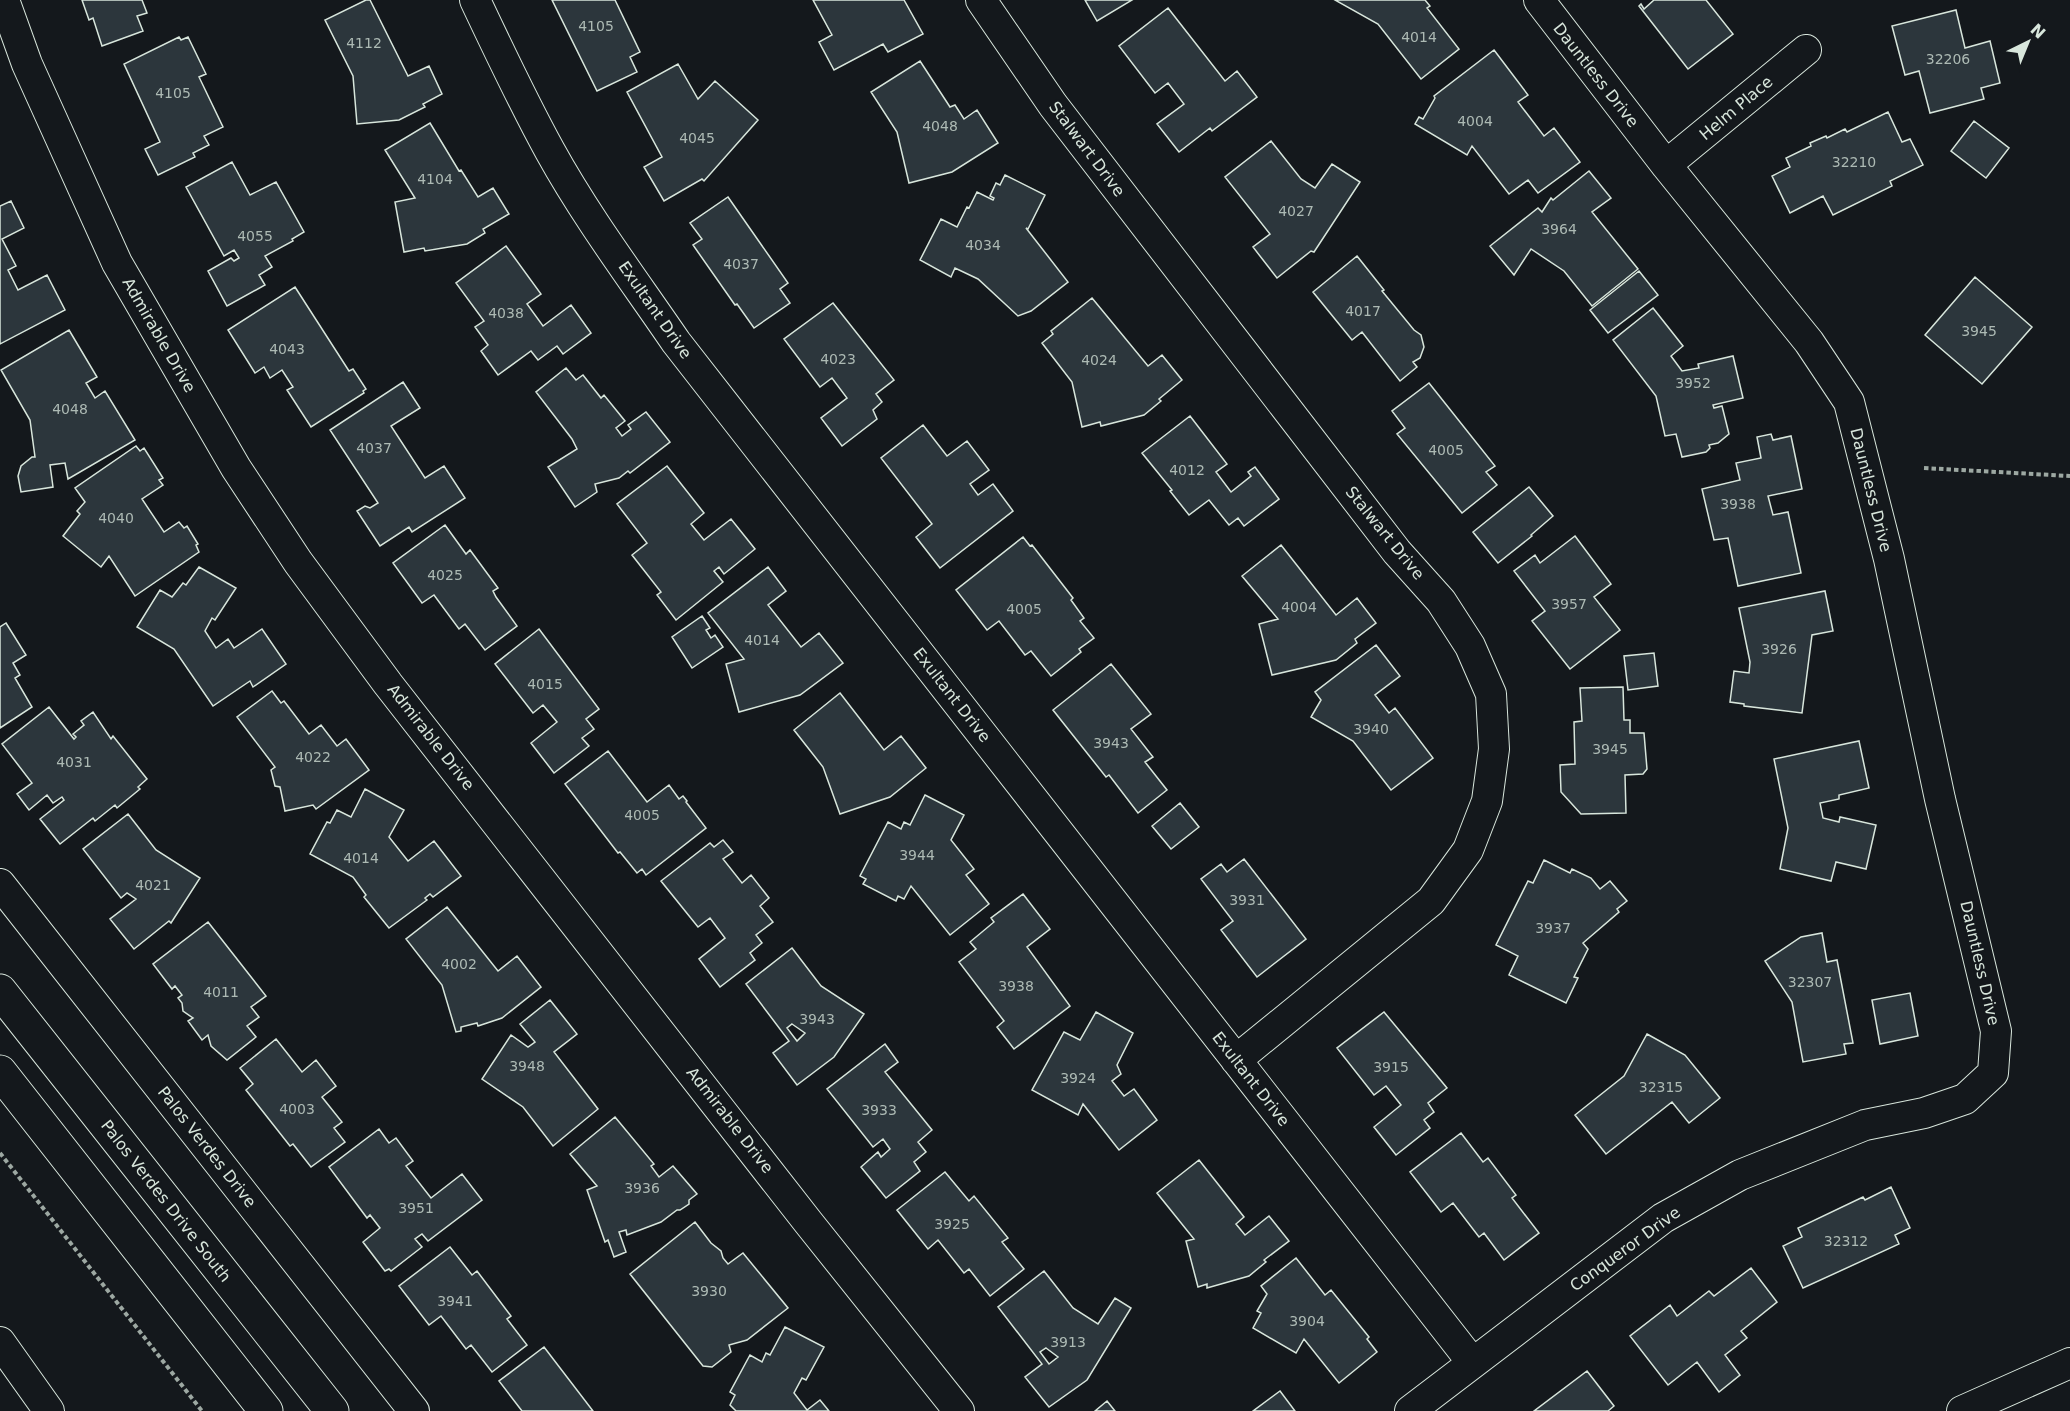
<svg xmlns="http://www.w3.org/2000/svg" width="2070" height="1411" font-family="'DejaVu Sans',sans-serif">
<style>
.building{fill:#2c363c;stroke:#d8e6dc;stroke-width:1.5;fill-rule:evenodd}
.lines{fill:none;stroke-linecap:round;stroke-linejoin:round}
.street-casing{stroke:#d8e6dc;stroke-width:32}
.primary-casing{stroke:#d8e6dc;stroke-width:35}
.path{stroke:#9da8a2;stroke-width:4;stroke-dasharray:4.5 3;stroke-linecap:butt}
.street{stroke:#14181c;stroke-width:30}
.primary{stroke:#14181c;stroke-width:33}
.labels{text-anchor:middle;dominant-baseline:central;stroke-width:4.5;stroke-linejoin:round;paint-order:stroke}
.number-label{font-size:14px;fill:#adbab4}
.street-label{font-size:16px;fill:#d8e6dc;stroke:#14181c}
</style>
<rect width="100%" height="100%" fill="#14181c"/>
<path class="building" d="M82,0H142L147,13L137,16L143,31L102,46L93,18L89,20Z
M366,0H370L408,76L429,66L442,94L423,104L425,107L399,120L357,124L353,76L325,20Z
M552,0H615L640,52L630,57L637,72L597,91Z
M813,0H904L923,34L888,52L883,44L834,70L819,42L832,35Z
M1085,0H1132L1097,21Z
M1335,0H1425L1430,6L1427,8L1459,49L1421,79L1378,24Z
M1654,0H1706L1733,34L1688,69L1639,6L1641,4L1644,9Z
M1168,8L1225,81L1237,71L1257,97L1212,131L1210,128L1179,152L1157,124L1184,104L1168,83L1155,93L1119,46Z
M1956,10L1965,48L1990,41L2000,83L1981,88L1984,99L1930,113L1919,71L1905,75L1892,26Z
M179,37L181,40L188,37L206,74L199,77L223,127L204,136L209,145L193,153L195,157L158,175L145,149L160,142L124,64Z
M1494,50L1528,95L1518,102L1544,136L1554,128L1580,162L1538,193L1528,180L1509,194L1472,146L1467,155L1415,124L1419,117L1423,119L1435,98L1434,96Z
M920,61L950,107L955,105L964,119L977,110L998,143L952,172L909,183L897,132L871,92Z
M678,64L698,99L715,81L758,120L704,181L702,179L664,201L644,167L662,157L627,92Z
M1888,112L1902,142L1910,139L1923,165L1890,181L1892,186L1833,215L1823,196L1790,213L1772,176L1790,167L1786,158L1811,146L1810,143L1826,136L1827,138L1845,129L1847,132Z
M1974,121L2009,148L1986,178L1951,151Z
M430,123L459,171L461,170L478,197L493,188L509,214L483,229L485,233L467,244L425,251L424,248L404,252L395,202L415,198L385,150Z
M1271,141L1301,179L1315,188L1332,164L1360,182L1314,252L1311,251L1277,278L1253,247L1270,234L1225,177Z
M232,162L250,195L276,182L304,232L292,239L293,241L265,256L272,267L259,275L265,285L227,306L208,271L231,258L234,261L239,258L234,250L224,256L186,187Z
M1589,171L1611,198L1592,212L1638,269L1592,306L1564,271L1531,249L1514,275L1490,246L1538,208L1542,212L1551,198L1553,200Z
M1005,175L1045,195L1028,229L1026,228L1068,282L1031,311L1018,316L978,279L955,268L951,277L920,260L941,219L957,227L967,207L969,208L977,192L993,200L994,198L990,196L996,183L1000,185Z
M728,197L788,283L780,289L790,303L754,328L737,304L735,305L693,245L702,239L690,223Z
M11,201L24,228L2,239L16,266L8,270L18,290L47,275L65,310L0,344V206Z
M506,246L541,294L527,304L543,326L571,305L591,333L563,354L557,346L538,360L531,351L498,375L481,351L488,345L475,327L484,321L456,283Z
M1357,256L1384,290L1382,291L1414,330L1421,335L1424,347L1420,358L1413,362L1417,367L1400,381L1362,332L1352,340L1313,292Z
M1639,271L1658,295L1608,333L1590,310Z
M1975,277L2032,327L1982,384L1925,335Z
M295,287L349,371L353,369L366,389L363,391L364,393L311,427L287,390L293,387L282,370L270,378L264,367L255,373L228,330Z
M1092,298L1148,366L1162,355L1182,380L1159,399L1161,401L1144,415L1101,426L1100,422L1082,427L1072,382L1042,343L1053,334L1051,331Z
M833,303L894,380L876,394L882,402L873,410L877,419L842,446L821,418L847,398L832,378L820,387L784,339Z
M1653,308L1683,346L1671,356L1682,371L1699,368L1698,364L1733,356L1743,398L1713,405L1714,408L1722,406L1729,434L1718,443L1709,445L1710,448L1706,452L1682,457L1676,434L1665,436L1656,396L1613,340Z
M69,330L97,377L86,383L95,398L105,391L135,440L68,479L65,463L50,465L53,487L21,492L18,476L21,466L32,457H35L30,420L1,370Z
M566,368L576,380L583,375L601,398L604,395L625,421L616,428L622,436L631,429L628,425L646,412L670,442L630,473L628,471L619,478L595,484L597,492L575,507L548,467L577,449L572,439L536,392Z
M403,382L420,408L391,426L425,478L444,466L465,498L412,532L409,527L380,546L357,511L365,506L370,508L378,503L330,430Z
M1429,383L1495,466L1486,472L1497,485L1462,513L1397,434L1405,428L1392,411Z
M1190,416L1227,464L1216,472L1231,492L1251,476L1248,472L1255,467L1279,499L1244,526L1238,518L1229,525L1209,500L1189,515L1170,491L1172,490L1142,453Z
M923,425L947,456L967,441L989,470L970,484L978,495L993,484L1013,511L940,568L916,537L932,524L881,458Z
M1771,434L1773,440L1791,436L1802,489L1768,496L1773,515L1788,512L1801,573L1738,586L1728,538L1714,540L1702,489L1740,480L1736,463L1761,458L1757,437Z
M136,446L140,451L144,448L163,478L159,480L163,485L142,499L164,532L179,522L184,528L187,526L198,544L196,545L199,552L135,596L109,556L101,567L63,536L80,514L77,511L85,502L75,488Z
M667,466L704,513L691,524L704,540L731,519L755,549L724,574L719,567L714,571L723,582L676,620L657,595L661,592L632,555L647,543L617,504Z
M1529,487L1553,516L1531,535L1532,536L1498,563L1473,532Z
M445,525L466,554L470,550L498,588L493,591L496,597L517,626L485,650L465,624L459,629L434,595L422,603L393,563Z
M1575,536L1611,584L1594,597L1620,630L1570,669L1532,621L1545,611L1514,571L1535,555L1540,563Z
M1023,537L1030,546L1032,545L1073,598L1071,600L1084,618L1080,621L1094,638L1079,649L1081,652L1051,676L1031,651L1025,655L999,621L987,630L956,590Z
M1281,545L1336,615L1357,598L1376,623L1355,639L1357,643L1336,660L1272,675L1259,624L1278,619L1242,576Z
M199,567L236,588L215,620L212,618L205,631L216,648L228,639L234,648L262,629L286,664L253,687L250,681L213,706L174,649L137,627L160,590L172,597L183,583L186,585Z
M768,567L786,591L768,605L801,647L819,633L843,663L800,695L739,712L726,664L744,659L708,613Z
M1825,591L1833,631L1812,635L1802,713L1744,706V704L1730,702L1734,671L1749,673L1750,662L1739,608Z
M702,616L710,628L706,630L711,638L715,635L723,647L692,668L672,637Z
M6,623L26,655L13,663L20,675L15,678L32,707L0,728V627Z
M539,629L599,709L586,719L594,729L582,738L589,746L554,773L531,743L557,722L543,705L533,713L495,664Z
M1376,645L1400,676L1375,695L1389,713L1395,708L1433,758L1391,790L1353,741L1311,717L1321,700L1315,692Z
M1654,653L1658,686L1628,690L1624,656Z
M1111,664L1151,714L1131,729L1153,757L1145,762L1167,790L1138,813L1109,775L1106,777L1053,710Z
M1623,687L1624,720H1630V733H1644L1647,769L1643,774L1625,775L1626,813L1581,814L1561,792L1560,765L1575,764L1574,722L1582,721L1580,688Z
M272,691L281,703L284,701L309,734L321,725L337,746L346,739L369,770L316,809L313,805L285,811L280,787L275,786L271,770L275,767L237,717Z
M840,693L884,750L901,736L926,768L890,797L840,814L823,767L794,730Z
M49,707L74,739L76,737L73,734L84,725L81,721L93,712L111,739L113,736L147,779L138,787L140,789L117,808L115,805L95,821L93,818L60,844L40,819L64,800L62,797L53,803L47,795L29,810L17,794L32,783L2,744Z
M1859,741L1869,788L1839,795V799L1820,803L1823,818L1839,822L1840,817L1876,825L1866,869L1836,862L1831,881L1780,869L1788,828L1774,759Z
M608,751L647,802L669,785L679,799L683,796L687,801L686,802L706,828L646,875L642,869L637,873L620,852L618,853L565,784Z
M365,789L404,810L389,837L408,861L434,841L461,876L433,897L430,894L425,898L427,900L389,928L364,897L366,895L353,877L310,854L327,822L330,823L337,810L351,817Z
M925,795L964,815L951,840L974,869L966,875L989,904L950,935L911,886L904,899L898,896L896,901L863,884L866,879L860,876L888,822L901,829L904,822L910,825Z
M1180,803L1199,827L1171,849L1152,826Z
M128,814L156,850L200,878L171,923L169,921L134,949L110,919L136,899L127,893L121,898L83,849Z
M723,840L733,852L723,859L742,883L751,875L769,898L760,906L773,922L756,935L762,943L750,953L755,960L720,987L699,959L725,938L710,918L698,927L661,881L710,843L714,847Z
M1244,859L1306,939L1257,977L1221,930L1233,921L1201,879L1221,864L1227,872Z
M1544,860L1570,873L1572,869L1591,878L1600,889L1610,881L1627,901L1617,909L1619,912L1583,943L1588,949L1574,977L1578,978L1566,1003L1509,975L1518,956L1496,945L1528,881L1533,883Z
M1023,894L1050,929L1027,947L1070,1006L1014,1049L997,1027L1004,1021L959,962L976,949L970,942L994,922L991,918Z
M447,907L498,971L517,956L541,987L502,1018L478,1026L477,1023L461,1027V1031L456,1032L442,985L406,939Z
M208,922L266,996L251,1007L259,1017L247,1026L256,1037L227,1060L211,1046L208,1035L202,1040L188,1021L193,1018L183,1011L182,1003L178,998L182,995L175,986L172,989L153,964Z
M1822,933L1827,962L1837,960L1853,1043L1844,1044L1846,1054L1803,1062L1792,1002L1765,961L1801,937Z
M792,948L821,986L864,1014L834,1057L797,1085L773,1053L789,1041L746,984ZM792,1024L805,1033L797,1041L787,1028Z
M1910,993L1918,1036L1880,1044L1872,1000Z
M550,1000L577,1034L554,1052L598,1109L553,1146L523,1107L482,1079L511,1035L528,1047L535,1042L520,1024Z
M1096,1012L1133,1033L1117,1065L1121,1074L1112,1081L1124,1096L1134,1089L1157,1120L1119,1150L1083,1104L1078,1115L1032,1090L1064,1032L1080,1040Z
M1384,1012L1447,1088L1428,1103L1434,1112L1424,1120L1430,1128L1396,1155L1374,1127L1401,1105L1386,1086L1374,1095L1337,1048Z
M1647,1034L1685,1055L1720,1098L1689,1123L1672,1102L1606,1154L1575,1115L1624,1076Z
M276,1039L302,1072L316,1060L336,1086L322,1097L342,1122L334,1128L345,1142L311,1167L293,1144L290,1146L246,1090L253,1084L240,1068Z
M885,1044L898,1062L885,1072L932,1130L918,1142L926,1152L914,1162L920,1171L886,1198L861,1167L878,1152L881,1157L890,1149L883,1139L873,1147L827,1089Z
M615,1117L654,1164L651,1166L659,1177L673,1166L697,1194L689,1200V1204L680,1210H677L661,1222L627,1235L626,1230L619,1232L626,1252L614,1257L608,1240L605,1242L587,1190L597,1186L570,1154Z
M379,1129L389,1143L396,1138L413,1161L406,1166L431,1198L462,1174L482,1200L428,1241L422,1234L415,1239L422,1247L391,1271L389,1269L385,1271L363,1242L380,1228L370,1215L367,1218L329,1167Z
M1461,1133L1483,1162L1488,1158L1516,1195L1512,1198L1539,1233L1504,1260L1484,1233L1479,1237L1453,1203L1441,1212L1410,1172Z
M1199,1160L1244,1217L1236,1224L1245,1235L1269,1216L1289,1241L1264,1260L1266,1262L1249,1276L1207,1288V1284L1198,1287L1186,1241L1194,1239L1157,1193Z
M945,1172L969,1201L974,1196L1008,1238L1002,1242L1024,1269L990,1296L969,1269L964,1273L938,1240L928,1249L897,1210Z
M1891,1187L1910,1228L1895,1235L1899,1244L1803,1288L1783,1246L1802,1237L1798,1228L1863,1197L1865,1200Z
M695,1222L711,1243L721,1251L723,1258L728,1264L743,1253L788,1308L747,1340L729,1345L731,1352L712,1367L703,1366L630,1274Z
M450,1247L472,1275L477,1271L511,1316L507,1319L527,1345L492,1372L471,1345L466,1349L441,1316L429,1325L399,1286Z
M1296,1258L1325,1295L1331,1290L1369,1337L1367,1339L1377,1352L1339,1383L1304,1339L1296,1353L1253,1328L1261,1313L1257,1311L1267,1294L1261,1286Z
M1751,1268L1777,1302L1741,1331L1747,1338L1725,1355L1740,1375L1719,1392L1697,1362L1668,1385L1630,1336L1670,1305L1677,1316L1709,1291L1714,1296Z
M1044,1271L1073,1308L1098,1324L1115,1298L1131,1308L1087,1380L1049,1407L1025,1377L1042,1364L998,1307ZM1046,1348L1058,1357L1049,1364L1040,1352Z
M785,1327L824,1347L806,1380L802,1378L794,1393L807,1410L820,1400L829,1411H736L730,1405L735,1395L730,1392L750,1355L762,1362L766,1353L770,1355Z
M544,1347L593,1411H522L499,1381Z
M1587,1371L1614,1406L1608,1411H1534Z
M1280,1391L1295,1411H1253Z
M1107,1401L1115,1411H1095Z"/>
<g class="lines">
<defs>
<path id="street" d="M4,0L27,64L117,263L236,468L298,562L388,684L808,1222L959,1411
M475,0C499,51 523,102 550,151C587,218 633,279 676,342L1472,1362
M981,0L1053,105L1397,552L1441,601L1470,646L1491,694L1494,749L1487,801L1468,850L1431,901L1236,1060
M1666,165L1806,50
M0,884L414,1411
M0,1342L49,1411
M1410,1411L1663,1218L1740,1175L1865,1125L1924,1113L1965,1099L1993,1073L1996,1031L1940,799L1889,559L1849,402L1809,342L1666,165L1539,0
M1962,1411L2070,1363"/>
<path id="primary" d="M0,991L332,1411
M0,1072L266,1411"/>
</defs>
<use href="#street" class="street-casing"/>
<use href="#primary" class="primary-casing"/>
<path class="path" d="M1924,468L2070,476
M0,1153L202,1411"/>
<use href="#street" class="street"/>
<use href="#primary" class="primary"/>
</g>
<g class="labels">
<g class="number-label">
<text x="596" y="26">4105</text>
<text x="1419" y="37">4014</text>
<text x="364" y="43">4112</text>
<text x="1948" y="59">32206</text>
<text x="173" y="93">4105</text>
<text x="1475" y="121">4004</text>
<text x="940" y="126">4048</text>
<text x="697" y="138">4045</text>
<text x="1854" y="162">32210</text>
<text x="435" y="179">4104</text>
<text x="1296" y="211">4027</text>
<text x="1559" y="229">3964</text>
<text x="255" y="236">4055</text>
<text x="983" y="245">4034</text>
<text x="741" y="264">4037</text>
<text x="1363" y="311">4017</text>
<text x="506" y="313">4038</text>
<text x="1979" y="331">3945</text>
<text x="287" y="349">4043</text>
<text x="838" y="359">4023</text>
<text x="1099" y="360">4024</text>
<text x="1693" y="383">3952</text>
<text x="70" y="409">4048</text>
<text x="374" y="448">4037</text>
<text x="1446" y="450">4005</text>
<text x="1187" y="470">4012</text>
<text x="1738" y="504">3938</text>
<text x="116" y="518">4040</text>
<text x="445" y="575">4025</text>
<text x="1569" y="604">3957</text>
<text x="1299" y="607">4004</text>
<text x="1024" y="609">4005</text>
<text x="762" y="640">4014</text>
<text x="1779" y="649">3926</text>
<text x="545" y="684">4015</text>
<text x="1371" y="729">3940</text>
<text x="1111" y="743">3943</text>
<text x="1610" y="749">3945</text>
<text x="313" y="757">4022</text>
<text x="74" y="762">4031</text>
<text x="642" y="815">4005</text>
<text x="917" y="855">3944</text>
<text x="361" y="858">4014</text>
<text x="153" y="885">4021</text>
<text x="1247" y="900">3931</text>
<text x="1553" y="928">3937</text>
<text x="459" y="964">4002</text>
<text x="1810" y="982">32307</text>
<text x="1016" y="986">3938</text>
<text x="221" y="992">4011</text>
<text x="817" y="1019">3943</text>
<text x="527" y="1066">3948</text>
<text x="1391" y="1067">3915</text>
<text x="1078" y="1078">3924</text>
<text x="1661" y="1087">32315</text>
<text x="297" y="1109">4003</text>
<text x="879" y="1110">3933</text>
<text x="642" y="1188">3936</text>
<text x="416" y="1208">3951</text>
<text x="952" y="1224">3925</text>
<text x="1846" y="1241">32312</text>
<text x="709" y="1291">3930</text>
<text x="455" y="1301">3941</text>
<text x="1307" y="1321">3904</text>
<text x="1068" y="1342">3913</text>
</g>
<g class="street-label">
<text transform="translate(1596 75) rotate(52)">Dauntless Drive</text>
<text transform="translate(1736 108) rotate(-40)">Helm Place</text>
<text transform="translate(1087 149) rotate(53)">Stalwart Drive</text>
<text transform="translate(655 310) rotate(55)">Exultant Drive</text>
<text transform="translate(159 335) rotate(60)">Admirable Drive</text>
<text transform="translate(1871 490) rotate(76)">Dauntless Drive</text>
<text transform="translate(1385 533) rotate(51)">Stalwart Drive</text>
<text transform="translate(952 695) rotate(52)">Exultant Drive</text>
<text transform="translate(431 737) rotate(52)">Admirable Drive</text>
<text transform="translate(1980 963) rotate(77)">Dauntless Drive</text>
<text transform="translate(1251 1079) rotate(52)">Exultant Drive</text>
<text transform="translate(730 1120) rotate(52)">Admirable Drive</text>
<text transform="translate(207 1147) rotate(52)">Palos Verdes Drive</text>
<text transform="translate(166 1201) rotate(52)">Palos Verdes Drive South</text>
<text transform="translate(1625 1249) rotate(-36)">Conqueror Drive</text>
</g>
</g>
<g transform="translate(2028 42) rotate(43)" stroke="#14181c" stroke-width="4.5" paint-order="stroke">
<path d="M0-4.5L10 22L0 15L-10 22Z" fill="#d8e6dc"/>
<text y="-9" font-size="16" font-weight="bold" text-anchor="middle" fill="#d8e6dc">N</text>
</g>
</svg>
